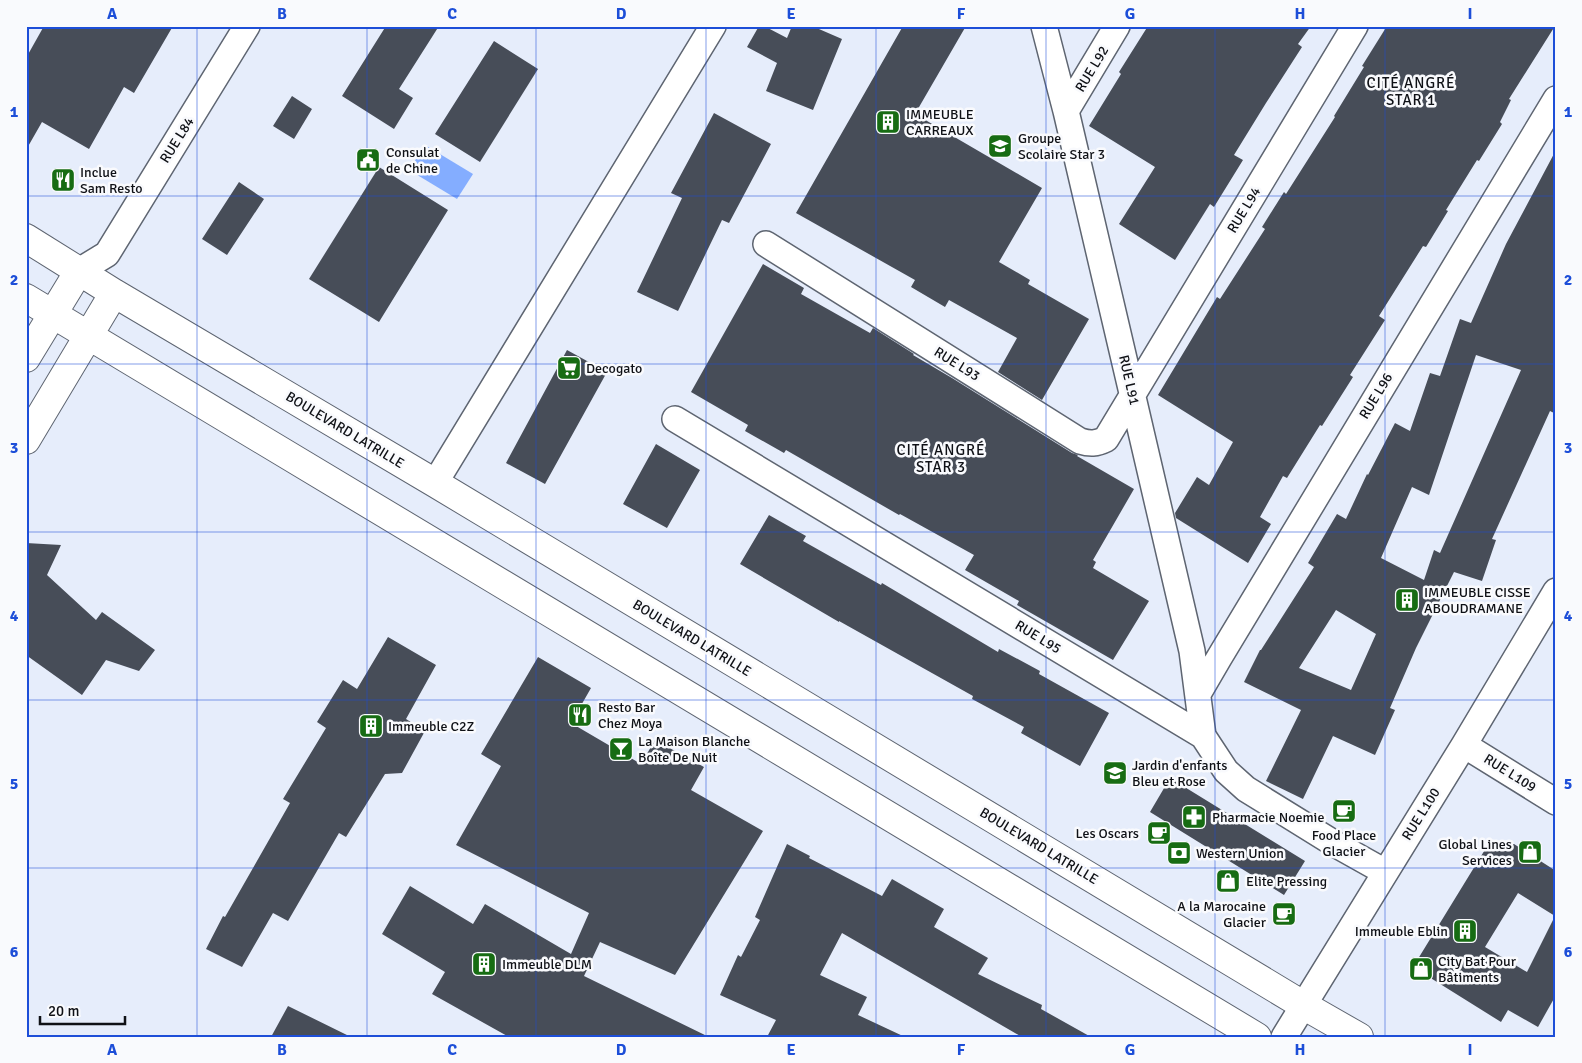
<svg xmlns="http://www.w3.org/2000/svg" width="1582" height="1063" font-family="Signika,sans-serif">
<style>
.water{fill:#84adff}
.building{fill:#474d58;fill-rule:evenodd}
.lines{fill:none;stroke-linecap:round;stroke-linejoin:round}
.minor-casing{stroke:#5e6571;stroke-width:28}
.secondary-casing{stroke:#5e6571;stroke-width:30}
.minor{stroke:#fff;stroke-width:25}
.secondary{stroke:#fff;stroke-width:28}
.grid{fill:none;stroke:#1d4ed8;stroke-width:1;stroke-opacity:0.55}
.labels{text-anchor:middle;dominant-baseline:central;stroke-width:5;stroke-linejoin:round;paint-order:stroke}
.street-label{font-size:14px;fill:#0f1116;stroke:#f9fafd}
.poi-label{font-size:14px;fill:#0f1116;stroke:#f9fafd;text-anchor:start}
.neighbourhood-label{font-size:15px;letter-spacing:1px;fill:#0f1116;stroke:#f9fafd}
.neatline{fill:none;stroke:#1d4ed8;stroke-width:2}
.grid-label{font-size:16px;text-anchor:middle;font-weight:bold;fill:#1d4ed8}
</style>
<rect width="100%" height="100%" fill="#e6edfb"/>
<path class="water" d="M425,145L473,174L457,199L409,170Z"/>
<path class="building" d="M44,26H173L134,93L124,87L89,149L42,122L26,150V58Z
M386,26H439L399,89L413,98L394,129L342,96Z
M759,26H764L787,38L792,26H812L842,39L813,110L766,91L777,63L747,47Z
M903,26H966L915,114L1042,188L999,262L1030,280L1028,284L1089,319L1042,400L998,372L1017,338L949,300L945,307L911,287L915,280L796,213Z
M1148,26H1311L1298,44L1302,47L1266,103L1234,155L1243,160L1214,207L1210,204L1175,260L1119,224L1155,167L1089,126L1121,74L1119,72Z
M1387,26H1555L1509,99L1511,100L1500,122L1502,124L1479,161L1477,160L1446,210L1448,211L1426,247L1423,246L1379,316L1385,320L1350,375L1353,377L1322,426L1320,425L1287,478L1283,476L1260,517L1271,524L1248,563L1176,518L1175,513L1197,477L1209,485L1233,442L1158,395L1217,297L1220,299L1265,229L1262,227L1284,192L1286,194L1335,117L1334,116L1364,67L1362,66Z
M494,41L538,69L480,162L435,134Z
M292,96L312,109L294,139L273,126Z
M714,113L771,144L729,223L722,220L678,311L637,292L682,198L671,193Z
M1556,150V414L1550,411L1492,539L1496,540L1482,581L1454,572L1416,648L1390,708L1395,710L1375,755L1333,736L1303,799L1266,781L1301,710L1244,682L1260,650H1261L1314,567L1308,563L1337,514L1346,519L1367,474L1368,475L1395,423L1410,431L1430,373L1440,376L1460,319L1471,323L1506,244ZM1476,355L1521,370L1440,553L1434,550L1424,580L1381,558L1412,487L1429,495ZM1336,610L1376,634L1351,690L1299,668Z
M379,167L448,210L379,322L309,279Z
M239,182L264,199L227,255L202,239Z
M763,264L804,288L801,294L870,333L873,328L914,354L913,355L952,378L1072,453L1078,455L1077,456L1134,489L1093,560L1096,562L1093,568L1149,601L1113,660L1017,605L1019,601L965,570L974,555L900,514L899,515L786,450L784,453L745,431L748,425L691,392Z
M567,350L607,372L545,484L506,463Z
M656,444L700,470L667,528L623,504Z
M769,515L806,536L803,541L881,585L882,583L998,652L999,649L1040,671L1039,674L1109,713L1080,766L1021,733L1024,727L972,699L973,696L839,621V622L740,564Z
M26,543L61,545L47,575L96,620L102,612L155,650L139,671L106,660L82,695L26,655Z
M388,637L436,665L406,719L425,731L402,773L385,774L346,837L339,833L288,921L273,913L242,967L206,949L223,916L225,917L290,803L283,799L326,728L317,722L343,680L357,689Z
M538,657L591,688L571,723L641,764L655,740L704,767L691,790L763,831L675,975L600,942L584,976L709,1037H509L432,994L445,972L382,934L410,886L473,924L485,904L571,954L589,913L456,845L501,766L481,754Z
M1170,778L1305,861L1284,895L1150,812Z
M787,844L810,856L809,858L882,896L892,879L944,909L934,927L988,958L978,974L1042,1005L1041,1009L1091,1037H1022L842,933L820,975L867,997L858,1015L905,1037H767L776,1020L720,995L738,955L741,957L760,920L755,917Z
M1514,844L1556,871V995L1538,1027L1508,1010L1501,1022L1413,967L1486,848ZM1518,893L1555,916L1527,972L1485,947Z
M288,1006L351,1037H271Z"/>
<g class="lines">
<defs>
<path id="minor" d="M1044,26L1066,111L1132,393L1192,651L1203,736
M1066,111L1117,26
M766,244L1080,441C1090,444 1096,444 1106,439L1355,26
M79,271L107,254L247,26
M675,419L1203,736L1226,771L1246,789L1335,844L1385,872
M435,483L713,26
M1198,694L1219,658L1556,99
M1464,745L1556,802
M1284,1037L1464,745L1556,591"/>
<path id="secondary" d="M26,238L114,293L435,483L1303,1005L1359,1037
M26,298L1257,1037
M26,358L79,271
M26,440L114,293"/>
</defs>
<use href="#minor" class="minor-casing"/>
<use href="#secondary" class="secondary-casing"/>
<use href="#minor" class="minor"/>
<use href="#secondary" class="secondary"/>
</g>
<path class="grid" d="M197,26V1037M367,26V1037M536,26V1037M706,26V1037M876,26V1037M1046,26V1037M1215,26V1037M1385,26V1037M26,196H1556M26,364H1556M26,532H1556M26,700H1556M26,868H1556"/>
<defs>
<symbol id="building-square" viewBox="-11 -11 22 22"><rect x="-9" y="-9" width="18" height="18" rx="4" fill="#176c13" stroke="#f9fafd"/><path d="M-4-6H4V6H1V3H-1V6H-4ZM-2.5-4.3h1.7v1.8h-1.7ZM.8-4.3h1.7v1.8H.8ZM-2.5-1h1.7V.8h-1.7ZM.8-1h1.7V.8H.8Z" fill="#fff"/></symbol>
<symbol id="school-square" viewBox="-11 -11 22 22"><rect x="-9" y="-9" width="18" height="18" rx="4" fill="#176c13" stroke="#f9fafd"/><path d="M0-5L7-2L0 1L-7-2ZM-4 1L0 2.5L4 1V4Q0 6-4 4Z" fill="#fff"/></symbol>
<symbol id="civic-square" viewBox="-11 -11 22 22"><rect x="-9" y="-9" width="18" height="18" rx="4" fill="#176c13" stroke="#f9fafd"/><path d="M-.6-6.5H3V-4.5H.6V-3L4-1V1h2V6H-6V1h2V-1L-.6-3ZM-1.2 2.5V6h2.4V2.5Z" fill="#fff"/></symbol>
<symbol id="restaurant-square" viewBox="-11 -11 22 22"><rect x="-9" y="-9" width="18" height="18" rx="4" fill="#176c13" stroke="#f9fafd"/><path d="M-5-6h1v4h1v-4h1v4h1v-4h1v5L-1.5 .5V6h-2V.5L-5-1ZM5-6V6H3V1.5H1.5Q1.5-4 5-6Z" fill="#fff"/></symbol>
<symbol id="supermarket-square" viewBox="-11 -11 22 22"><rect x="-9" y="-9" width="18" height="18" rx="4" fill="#176c13" stroke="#f9fafd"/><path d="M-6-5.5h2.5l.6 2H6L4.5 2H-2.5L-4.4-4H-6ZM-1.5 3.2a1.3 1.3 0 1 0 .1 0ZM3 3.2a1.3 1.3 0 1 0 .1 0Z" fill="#fff"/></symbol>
<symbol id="bar-square" viewBox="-11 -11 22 22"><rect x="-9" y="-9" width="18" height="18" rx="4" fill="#176c13" stroke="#f9fafd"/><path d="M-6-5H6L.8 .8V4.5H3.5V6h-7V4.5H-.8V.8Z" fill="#fff"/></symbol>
<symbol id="cafe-square" viewBox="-11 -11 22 22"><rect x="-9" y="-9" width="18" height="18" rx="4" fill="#176c13" stroke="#f9fafd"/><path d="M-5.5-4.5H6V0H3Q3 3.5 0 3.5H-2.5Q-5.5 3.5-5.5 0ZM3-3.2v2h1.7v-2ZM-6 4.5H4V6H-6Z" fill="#fff"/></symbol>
<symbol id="pharmacy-square" viewBox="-11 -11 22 22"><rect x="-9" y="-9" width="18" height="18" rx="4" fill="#176c13" stroke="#f9fafd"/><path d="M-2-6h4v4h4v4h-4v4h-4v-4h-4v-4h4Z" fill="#fff"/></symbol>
<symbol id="shop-square" viewBox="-11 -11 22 22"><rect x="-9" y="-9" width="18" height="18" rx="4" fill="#176c13" stroke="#f9fafd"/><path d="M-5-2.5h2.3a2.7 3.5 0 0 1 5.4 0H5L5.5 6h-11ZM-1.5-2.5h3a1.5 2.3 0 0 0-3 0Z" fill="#fff"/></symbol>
<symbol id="bank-square" viewBox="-11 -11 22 22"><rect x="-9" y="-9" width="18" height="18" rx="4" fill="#176c13" stroke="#f9fafd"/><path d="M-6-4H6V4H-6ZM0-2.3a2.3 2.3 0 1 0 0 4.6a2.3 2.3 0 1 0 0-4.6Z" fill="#fff"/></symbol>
</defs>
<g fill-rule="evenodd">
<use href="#building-square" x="874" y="108" width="28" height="28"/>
<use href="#school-square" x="986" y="132" width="28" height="28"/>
<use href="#civic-square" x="354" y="146" width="28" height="28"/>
<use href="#restaurant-square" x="49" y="166" width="28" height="28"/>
<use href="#supermarket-square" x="555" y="354" width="28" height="28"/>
<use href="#building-square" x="1393" y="586" width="28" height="28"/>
<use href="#restaurant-square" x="566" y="701" width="28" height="28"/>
<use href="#building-square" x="357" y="712" width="28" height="28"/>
<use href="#bar-square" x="607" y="735" width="28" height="28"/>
<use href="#school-square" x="1101" y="759" width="28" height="28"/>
<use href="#cafe-square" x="1330" y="797" width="28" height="28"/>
<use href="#pharmacy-square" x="1180" y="803" width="28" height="28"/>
<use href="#cafe-square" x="1145" y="819" width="28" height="28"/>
<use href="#shop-square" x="1516" y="838" width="28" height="28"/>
<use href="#bank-square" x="1165" y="839" width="28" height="28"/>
<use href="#shop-square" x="1214" y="867" width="28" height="28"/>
<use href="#cafe-square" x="1270" y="900" width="28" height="28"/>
<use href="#building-square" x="1451" y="917" width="28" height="28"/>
<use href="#building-square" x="470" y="950" width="28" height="28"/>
<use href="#shop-square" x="1407" y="955" width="28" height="28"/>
</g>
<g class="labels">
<g class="street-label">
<text transform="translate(1092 69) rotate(-59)">RUE L92</text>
<text transform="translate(177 140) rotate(-58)">RUE L84</text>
<text transform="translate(1244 210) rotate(-59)">RUE L94</text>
<text transform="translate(957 364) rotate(32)">RUE L93</text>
<text transform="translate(1129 380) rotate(77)">RUE L91</text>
<text transform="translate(1376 396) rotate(-59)">RUE L96</text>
<text transform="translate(345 430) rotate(31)">BOULEVARD LATRILLE</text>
<text transform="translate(1038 637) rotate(31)">RUE L95</text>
<text transform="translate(692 638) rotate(31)">BOULEVARD LATRILLE</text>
<text transform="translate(1510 773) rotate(32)">RUE L109</text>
<text transform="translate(1421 814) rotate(-58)">RUE L100</text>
<text transform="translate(1039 846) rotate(31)">BOULEVARD LATRILLE</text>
</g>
<g class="poi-label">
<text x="906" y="114">IMMEUBLE<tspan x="906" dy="16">CARREAUX</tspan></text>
<text x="1018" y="138">Groupe<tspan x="1018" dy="16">Scolaire Star 3</tspan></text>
<text x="386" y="152">Consulat<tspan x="386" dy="16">de Chine</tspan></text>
<text x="80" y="172">Inclue<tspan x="80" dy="16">Sam Resto</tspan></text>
<text x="586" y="368">Decogato</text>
<text x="1424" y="592">IMMEUBLE CISSE<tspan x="1424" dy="16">ABOUDRAMANE</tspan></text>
<text x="598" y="707">Resto Bar<tspan x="598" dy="16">Chez Moya</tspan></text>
<text x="388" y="726">Immeuble C2Z</text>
<text x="638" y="741">La Maison Blanche<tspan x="638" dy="16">Boîte De Nuit</tspan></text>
<text x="1132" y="765">Jardin d'enfants<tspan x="1132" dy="16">Bleu et Rose</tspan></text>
<text x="1212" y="817">Pharmacie Noemie</text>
<text x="1142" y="833" text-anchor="end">Les Oscars ‌</text>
<text x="1344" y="835" text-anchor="middle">Food Place<tspan x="1344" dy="16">Glacier</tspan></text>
<text x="1512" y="844" text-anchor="end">Global Lines<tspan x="1512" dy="16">Services</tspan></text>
<text x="1196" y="853">Western Union</text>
<text x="1246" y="881">Elite Pressing</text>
<text x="1266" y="906" text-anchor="end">A la Marocaine<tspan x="1266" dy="16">Glacier</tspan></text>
<text x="1448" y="931" text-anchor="end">Immeuble Eblin</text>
<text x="1438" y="961">City Bat Pour<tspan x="1438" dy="16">Bâtiments</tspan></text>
<text x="502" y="964">Immeuble DLM</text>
</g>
<g class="neighbourhood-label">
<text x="1411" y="83">CITÉ ANGRÉ<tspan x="1411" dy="17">STAR 1</tspan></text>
<text x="941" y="450">CITÉ ANGRÉ<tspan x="941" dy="17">STAR 3</tspan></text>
</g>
</g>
<rect width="1582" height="1063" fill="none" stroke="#f9fafd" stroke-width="55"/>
<path d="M40 1016v8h85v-8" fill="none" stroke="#0f1116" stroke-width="2.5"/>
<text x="48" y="1016" font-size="15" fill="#0f1116" stroke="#f9fafd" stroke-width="4" paint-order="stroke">20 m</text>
<rect x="28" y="28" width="1526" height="1008" class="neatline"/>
<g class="grid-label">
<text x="112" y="19">A</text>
<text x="282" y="19">B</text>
<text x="452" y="19">C</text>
<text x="621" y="19">D</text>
<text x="791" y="19">E</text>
<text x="961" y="19">F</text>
<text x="1130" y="19">G</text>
<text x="1300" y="19">H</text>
<text x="1470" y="19">I</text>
<text x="14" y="117">1</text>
<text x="1568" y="117">1</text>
<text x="14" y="285">2</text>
<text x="1568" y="285">2</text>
<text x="14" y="453">3</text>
<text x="1568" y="453">3</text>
<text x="14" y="621">4</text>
<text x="1568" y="621">4</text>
<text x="14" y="789">5</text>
<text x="1568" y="789">5</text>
<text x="14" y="957">6</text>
<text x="1568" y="957">6</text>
<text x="112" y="1055">A</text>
<text x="282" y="1055">B</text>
<text x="452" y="1055">C</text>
<text x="621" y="1055">D</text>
<text x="791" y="1055">E</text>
<text x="961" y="1055">F</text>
<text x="1130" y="1055">G</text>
<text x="1300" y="1055">H</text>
<text x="1470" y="1055">I</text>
</g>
</svg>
